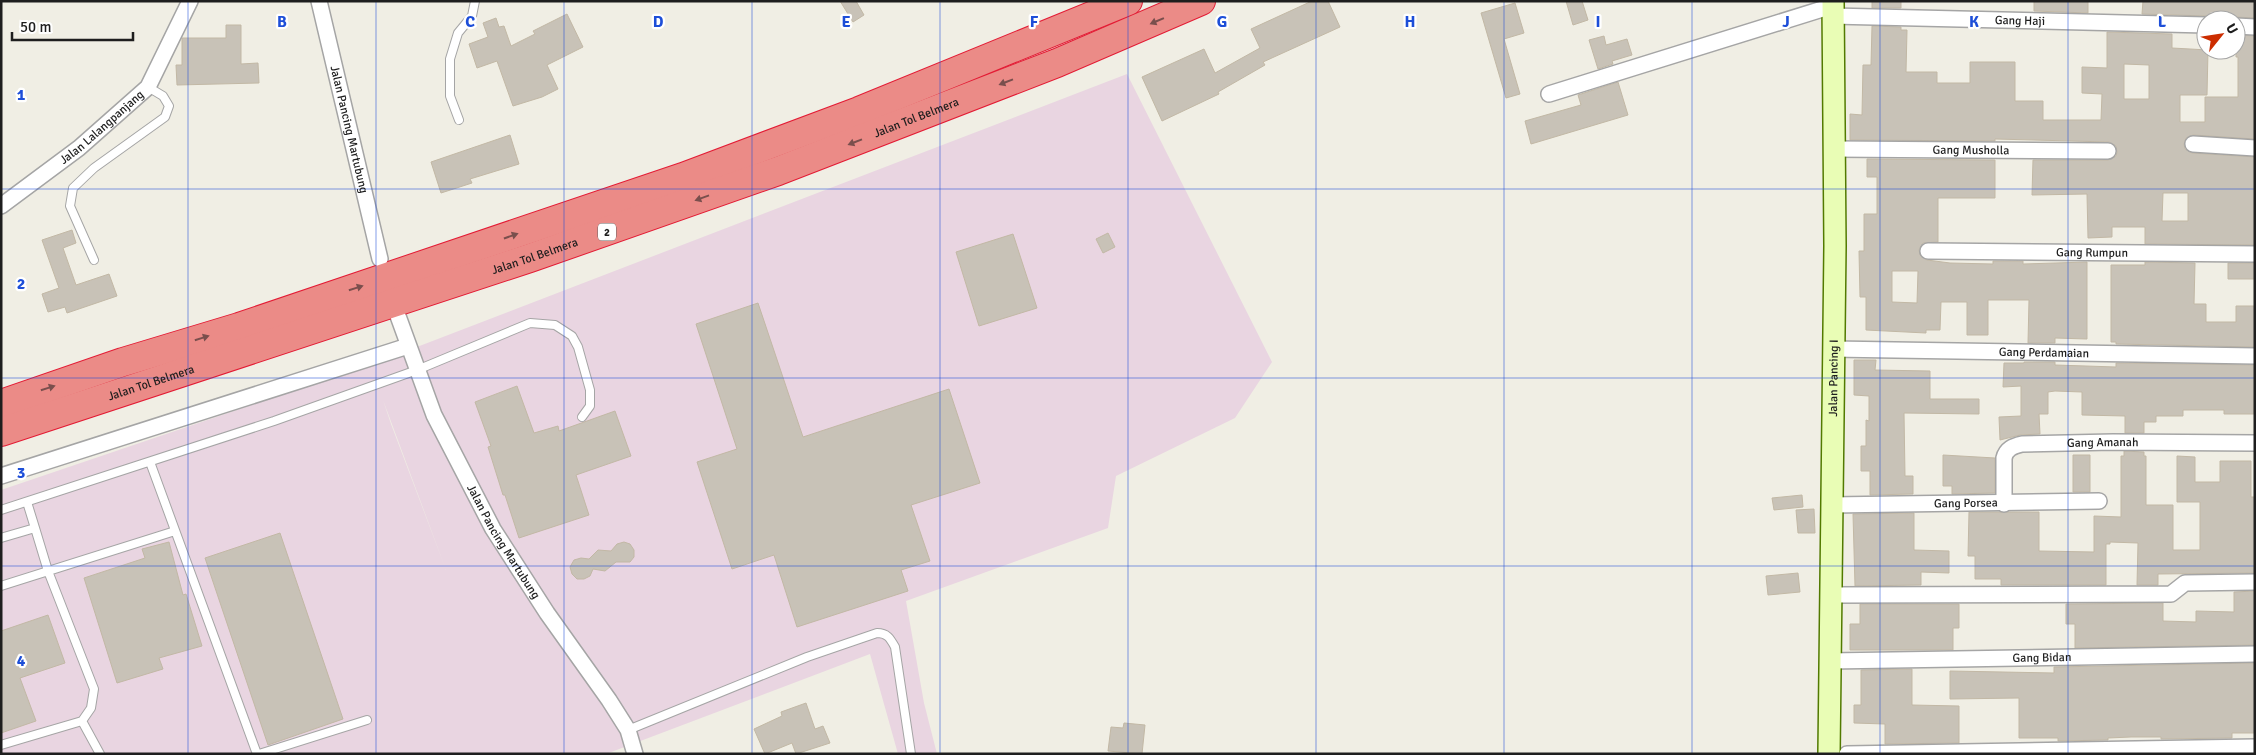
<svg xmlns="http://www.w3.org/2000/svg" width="2256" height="755" font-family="Signika,sans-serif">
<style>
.industrial{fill:#e9d5e1;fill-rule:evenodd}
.building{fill:#c8c2b7;stroke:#c2b8a5;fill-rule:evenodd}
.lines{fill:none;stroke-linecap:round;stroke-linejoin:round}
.lane-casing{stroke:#a5a5a5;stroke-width:10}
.street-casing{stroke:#a5a5a5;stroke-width:18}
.secondary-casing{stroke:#527a00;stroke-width:24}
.highway-casing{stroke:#e31b34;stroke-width:30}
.lane{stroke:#fff;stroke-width:8}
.street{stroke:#fff;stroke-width:15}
.secondary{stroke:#e9fdb5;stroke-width:21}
.highway{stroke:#eb8b87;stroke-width:28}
.oneway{fill:#7a4f4d}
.grid{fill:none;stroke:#1d4ed8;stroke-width:1;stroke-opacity:0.55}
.labels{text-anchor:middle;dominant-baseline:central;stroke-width:4.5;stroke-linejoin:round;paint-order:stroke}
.shield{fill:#fff;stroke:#626262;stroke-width:1}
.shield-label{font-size:11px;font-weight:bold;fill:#1e1e1e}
.street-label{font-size:12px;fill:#1e1e1e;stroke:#fff}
.grid-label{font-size:16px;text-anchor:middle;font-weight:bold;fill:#1d4ed8;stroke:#fff;stroke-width:4.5;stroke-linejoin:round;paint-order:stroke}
</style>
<rect width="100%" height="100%" fill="#f0eee4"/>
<path class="industrial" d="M1127,74L1272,362L1235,418L1116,476L1108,528L906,601L924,703L937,754H898L870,654L606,754H1V490L370,365ZM383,400L446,570L391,424Z"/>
<path class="building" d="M840,1H856L864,15L853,22Z
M1312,1H1328L1340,27L1263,62L1265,65L1218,92L1219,94L1162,121L1142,77L1204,49L1215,73L1260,48L1251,29Z
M1566,1H1582L1588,20L1573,25Z
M1872,1H1901V8H1872Z
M2034,1H2088V13L2034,11Z
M2143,1H2255V18L2236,17L2229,20H2216V18L2206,16L2142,14Z
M1515,3L1524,33L1504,39L1520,94L1506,98L1481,13Z
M567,14L583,47L547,65L558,89L542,97L513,106L497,61L477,68L469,44L488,37L483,23L496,18L499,27L504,26L511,46L535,34L533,31Z
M226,25H241V64L258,63L259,83L177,85L176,65H182V38H226Z
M1872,26L1901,27V30H1907L1906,72H1937V83H1970V62H2015V101H2043V120H2101L2102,94L2082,93V67L2107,68V32L2140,33L2172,34V48L2208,50L2207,95H2180V122H2205V97H2238V57H2236V35L2255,36V139L2193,135L2186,138L2184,144L2185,149L2192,153L2255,157V245L2145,244V227H2112V237L2088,238L2087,194L2032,195L2033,160H2108L2116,156L2117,152L2116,146L2109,142L1995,139V141L1850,140V114L1862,115L1863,65H1871ZM2124,64L2149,65V99H2124ZM2163,193H2188V221H2162Z
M1604,36L1606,45L1627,39L1632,55L1612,61L1613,64L1598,69L1589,40Z
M1618,82L1628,115L1531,144L1525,121L1581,105L1578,95Z
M510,135L519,164L470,179L472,183L441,193L431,162Z
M1867,159L1995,160V198H1938V242L1923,243L1919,250L1920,255L1927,260L1950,263L1993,264V261H2023V264L2087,262V339L2055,338V343H2028L2029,300H1988V335H1967V302H1941L1940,330H1926V333L1866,330V297H1860L1859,251H1864V214H1877V177H1867ZM1892,271H1918L1917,303L1892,302Z
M72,230L76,243L63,248L76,285L109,274L117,296L67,313L65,307L48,312L42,294L59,288L42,240Z
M1108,233L1115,247L1103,253L1096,239Z
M1013,234L1037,308L979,326L956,252Z
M2145,262L2195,263L2194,304H2206V322H2236V306H2255V347L2116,344V342H2111V265H2145Z
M2228,263H2255V279H2228Z
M758,303L803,437L949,389L980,483L911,505L930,561L901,570L908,591L797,627L774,555L732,569L697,462L737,449L696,324Z
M1854,360H1876L1875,370L1930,371V399H1979V414L1904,413L1905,476H1913V494L1870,495V471H1861V446H1866V420L1869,421V396L1854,395Z
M2024,362H2055V365L2086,366L2116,367V363L2255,365L2254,414H2224V410H2183V416H2156V422H2144V433H2125V416L2082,415V392L2055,391L2048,392V414H2039L2040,434L2020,435L2000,440L1999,417L2021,416V386L2003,387L2004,363H2024Z
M517,386L534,433L558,426L559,431L615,411L631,456L576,475L589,515L519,538L505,495H503L488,447L491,446L475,402Z
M2124,451L2144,452V456H2146V505H2173V550H2200V502H2177V456L2195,457V482H2220V461H2251V497H2255V573L2158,574V585H2137L2138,543L2110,542V544H2106V585H2001V579H1975V556H1968L1969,512H2039V551L2094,552V516L2121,517V456H2124Z
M1943,455L1995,458V493L1952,494V486H1943Z
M2073,455H2090V492H2073Z
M1802,495L1803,507L1774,510L1772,498Z
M1814,509L1815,533H1798L1796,510Z
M1914,513V550L1949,551V573L1921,572V585L1855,586L1853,514Z
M280,533L343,719L268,745L205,558Z
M169,542L183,595L186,594L202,646L159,658L163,669L117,683L84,578L145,558L142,549Z
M624,542L630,544L634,550V557L630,562H616L605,571L593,569L590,576L584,579H577L572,574L570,567L574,560L581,558L589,559L598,550L611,551L617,544Z
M1798,573L1800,592L1768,595L1766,576Z
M2255,591V645L2075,648V624H2066V604L2163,603V621L2196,622V611L2234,612V592Z
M1860,604H1959V628H1953V650H1850V624H1860Z
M48,615L65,663L20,678L36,721L1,733V631Z
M2255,663V733H2232V738L2161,739V737H2131L2108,738V740L2058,741V738H2019V698L1950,699V671L2054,673V667Z
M1912,669V705L1959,706V743L1885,744V724L1854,723V705H1861V670Z
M806,703L815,729L823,726L830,743L796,754L792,743L765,754L754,729L782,716L781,712Z
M1124,723L1145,725L1142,754L1108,751L1111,727L1123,728Z"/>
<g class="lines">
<defs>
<path id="lane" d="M459,120L450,96V59L458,33L472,16L475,1
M94,260L70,206L73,188L94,168L165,117L169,106L163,96L148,87
M150,462L257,754
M27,502L35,528
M1,510L274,421L417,370L530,323L555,325L572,336L578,347L590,390V406L582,417
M1,538L35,528L48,571L94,689L91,708L82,721
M1,586L175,531
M628,730L807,657L877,633C887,633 890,638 895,647L911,754
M1,745L82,721L100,754
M259,754L367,720"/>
<g id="street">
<path id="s1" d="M319,1L380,259"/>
<path id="s2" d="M1832,16L2206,25"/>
<path d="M2236,26L2255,27"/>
<path d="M1549,94L1832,6"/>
<path d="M2193,144L2255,148"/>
<path id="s3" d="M1835,149L2108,151"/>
<path id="s4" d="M1,206L79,148L148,87L190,1"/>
<path id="s5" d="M1928,251L2255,254"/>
<path id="s6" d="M398,316L434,415L493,529L547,613L609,700L628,730L635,754"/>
<path id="s7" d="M1833,349L2255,356"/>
<path d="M1,476L408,346"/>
<path id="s8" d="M2004,504V458C2006,449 2013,446 2022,444L2113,442L2255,443"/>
<path id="s9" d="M1832,505L2099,501"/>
<path d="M1830,595L2171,594L2185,583L2255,582"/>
<path id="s10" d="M1830,661L2255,654"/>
<path d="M1847,754L2255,747"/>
</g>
<g id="secondary">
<path id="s11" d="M1829,754L1835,246L1833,1"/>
</g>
<g id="highway">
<path d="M1,404L123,362L239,327L683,177L859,111L1128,1"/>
<path id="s12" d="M1,432L530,258L778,171L1057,63L1201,1"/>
</g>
</defs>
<use href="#lane" class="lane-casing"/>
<use href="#street" class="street-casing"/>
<use href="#secondary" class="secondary-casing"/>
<use href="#highway" class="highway-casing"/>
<use href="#lane" class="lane"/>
<use href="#street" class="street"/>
<use href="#secondary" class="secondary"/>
<use href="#highway" class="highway"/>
</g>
<defs><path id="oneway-solid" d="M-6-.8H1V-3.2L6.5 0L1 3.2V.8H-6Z" transform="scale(1.25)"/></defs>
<g class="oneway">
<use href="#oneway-solid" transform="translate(1157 21) rotate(157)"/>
<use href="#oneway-solid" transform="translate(1006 82) rotate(159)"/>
<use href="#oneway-solid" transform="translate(855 142) rotate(159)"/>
<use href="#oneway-solid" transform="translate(702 198) rotate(160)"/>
<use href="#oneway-solid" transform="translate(511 236) rotate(-19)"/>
<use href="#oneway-solid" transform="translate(356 288) rotate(-18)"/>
<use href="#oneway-solid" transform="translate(202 338) rotate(-17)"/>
<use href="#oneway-solid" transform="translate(48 388) rotate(-18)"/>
</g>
<path class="grid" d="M188,1V754M376,1V754M564,1V754M752,1V754M940,1V754M1128,1V754M1316,1V754M1504,1V754M1692,1V754M1880,1V754M2068,1V754M1,189H2255M1,378H2255M1,566H2255"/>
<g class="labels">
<rect class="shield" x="598" y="223.5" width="18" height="17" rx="4"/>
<g class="shield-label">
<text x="607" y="232">2</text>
</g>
<g class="street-label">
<text stroke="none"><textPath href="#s2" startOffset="188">Gang Haji</textPath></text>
<text stroke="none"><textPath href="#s12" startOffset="968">Jalan Tol Belmera</textPath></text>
<text stroke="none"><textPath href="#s4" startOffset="128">Jalan Lalangpanjang</textPath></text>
<text stroke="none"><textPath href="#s1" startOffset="132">Jalan Pancing Martubung</textPath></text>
<text stroke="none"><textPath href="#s3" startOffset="136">Gang Musholla</textPath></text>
<text stroke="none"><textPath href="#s5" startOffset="164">Gang Rumpun</textPath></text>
<text stroke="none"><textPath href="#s12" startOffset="562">Jalan Tol Belmera</textPath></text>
<text stroke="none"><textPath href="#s7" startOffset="211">Gang Perdamaian</textPath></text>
<text stroke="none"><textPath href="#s11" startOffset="376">Jalan Pancing I</textPath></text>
<text stroke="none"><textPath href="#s12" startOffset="158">Jalan Tol Belmera</textPath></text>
<text stroke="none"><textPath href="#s8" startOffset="151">Gang Amanah</textPath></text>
<text stroke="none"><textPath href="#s9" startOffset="134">Gang Porsea</textPath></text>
<text stroke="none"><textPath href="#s6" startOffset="250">Jalan Pancing Martubung</textPath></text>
<text stroke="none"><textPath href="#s10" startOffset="212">Gang Bidan</textPath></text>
</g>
</g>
<g class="grid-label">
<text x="282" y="27">B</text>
<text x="470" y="27">C</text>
<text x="658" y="27">D</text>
<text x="846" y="27">E</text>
<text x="1034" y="27">F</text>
<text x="1222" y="27">G</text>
<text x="1410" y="27">H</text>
<text x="1598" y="27">I</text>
<text x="1786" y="27">J</text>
<text x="1974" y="27">K</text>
<text x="2162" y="27">L</text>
<text x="21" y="100">1</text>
<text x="21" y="289">2</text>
<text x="21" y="478">3</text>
<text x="21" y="666">4</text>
</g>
<rect width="2256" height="755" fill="none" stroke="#1e1e1e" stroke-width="5"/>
<g transform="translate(2221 35) rotate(60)"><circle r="24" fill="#ffffff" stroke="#a5a5a5"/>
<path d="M0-4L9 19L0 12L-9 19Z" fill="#cc2d00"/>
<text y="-8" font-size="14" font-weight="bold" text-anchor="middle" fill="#1e1e1e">U</text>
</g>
<path d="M12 32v8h121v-8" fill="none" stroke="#1e1e1e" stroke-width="2.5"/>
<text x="20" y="32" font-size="15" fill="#1e1e1e" stroke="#ffffff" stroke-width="4" paint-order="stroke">50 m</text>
</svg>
